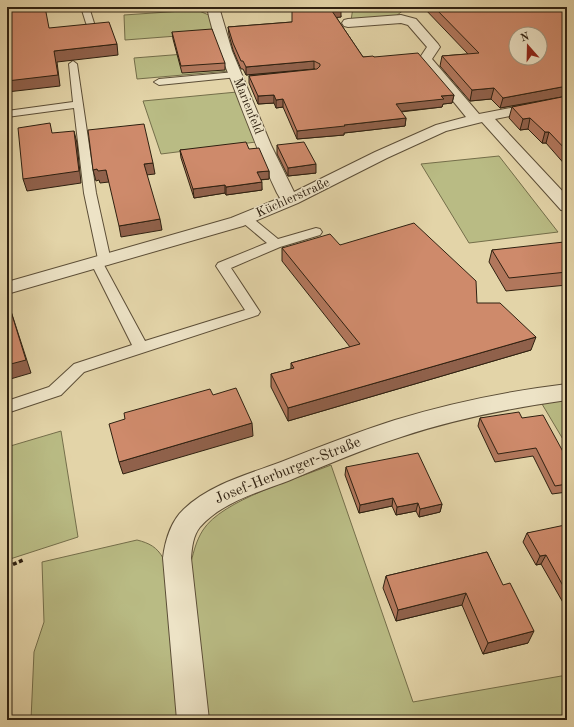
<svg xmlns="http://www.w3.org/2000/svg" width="574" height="727" font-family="'Old Standard TT',serif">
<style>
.green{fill:#b9bb84;stroke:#746e4a}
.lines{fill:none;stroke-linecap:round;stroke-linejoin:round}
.lane-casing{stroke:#5c4e37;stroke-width:2}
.street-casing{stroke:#5c4e37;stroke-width:2}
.path{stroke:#2f2111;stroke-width:3.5;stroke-dasharray:4 2.5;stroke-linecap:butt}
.lane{fill:#ede3c6;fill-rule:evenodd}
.street{fill:#ede3c6;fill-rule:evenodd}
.wall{fill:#b1775c;stroke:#2f2111}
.shaded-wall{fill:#90614b;stroke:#2f2111}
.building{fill:#ce8a6b;stroke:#2f2111;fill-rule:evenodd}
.labels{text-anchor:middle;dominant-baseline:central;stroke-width:3;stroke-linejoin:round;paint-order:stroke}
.far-street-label{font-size:13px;fill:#2f2111;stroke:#ede3c6}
.street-label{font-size:15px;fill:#2f2111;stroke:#ede3c6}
</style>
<rect width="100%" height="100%" fill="#e3d4a8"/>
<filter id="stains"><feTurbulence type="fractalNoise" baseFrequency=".005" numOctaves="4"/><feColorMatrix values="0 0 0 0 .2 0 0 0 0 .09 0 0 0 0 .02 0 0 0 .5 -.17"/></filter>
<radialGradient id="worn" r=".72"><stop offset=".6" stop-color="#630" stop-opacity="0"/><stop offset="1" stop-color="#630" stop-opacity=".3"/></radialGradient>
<path class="green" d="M353,7H403L405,9L396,16L351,21Z
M197,10L211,16L216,33L125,40L124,15Z
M222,51L229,71L137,79L134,58Z
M237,92L256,142L161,154L143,101Z
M499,156L558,232L469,243L421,164Z
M567,399V446L542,404Z
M61,431L78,537L7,560V447Z
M331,465L413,702L567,675V720H207L191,562C194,551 196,541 203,530C222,500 296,479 331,465Z
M137,540C149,543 157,547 163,558L182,720H31L34,652L44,622L42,562Z"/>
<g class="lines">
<defs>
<path id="lane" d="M81,7H89L94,23L93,25H87L86,23Z
M73,61L77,64L96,193L111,261L110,264L104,265L145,341L245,310L216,266L218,263L267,243L242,222L240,219L242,216H250L278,239L316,228L320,229L322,232L320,235L280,247L231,268L260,312L258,315L84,372L61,395L7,413V401L49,387L74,364L132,345L91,263L92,260L98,259L84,193L74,108L7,117V111L73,102L69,64Z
M235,72L238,73L240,75L238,77L159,85L154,82L159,79Z"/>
<path id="street" d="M207,7H219L232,51L271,145L294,192L375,152L436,125L466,117L419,59L427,47L408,25L401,23L348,27L344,26L342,23L344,20L348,19L401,15L416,19L438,44L440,47L432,59L479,114L567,97V105L495,119L567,196V211L561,210L482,122L446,131L387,158L298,203L243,226L7,294V282L231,218L280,198L277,193C260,157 246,120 232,83C222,58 212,33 207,7Z
M567,384V400C511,408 455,419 401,437C363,449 326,465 288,481C259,492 222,502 200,527C193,536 192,547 191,558L209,720H177L163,558C165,541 171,521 184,509C210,484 249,474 281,462C319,447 357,432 395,420C451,403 509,391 567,384Z"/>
</defs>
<use href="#lane" class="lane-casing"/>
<use href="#street" class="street-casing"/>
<path class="path" d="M7,567L23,560"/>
<use href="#lane" class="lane"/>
<use href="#street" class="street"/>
</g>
<path class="wall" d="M339,7L341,17H336L363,57H374L454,95L452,103L443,104L442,107L401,112L406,118L405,126L344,133V135L297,139L283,107L276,108L274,103L258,104L249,83V76L315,69H314L246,75L243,69H241L233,50L229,35L228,27L292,22Z
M423,7H567V96L500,108L491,99L470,101L440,66L442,56L468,54Z
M172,32L225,63V70L182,73L173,39Z
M567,96V167L546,143H542L528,129L520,130L509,118L512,107Z
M277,145L316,173L288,176L277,154Z
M249,149L269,171V179L261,180L262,190L226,195L225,193L194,198L181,158L180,150Z
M340,245L477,303L531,350L288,421L271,387V374L291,369V363L350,347L282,261V248Z
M567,246V285L506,291L489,262L492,250Z
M480,418H522L567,459V492L552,494L533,456L495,462L478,426Z
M346,467L442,504L440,512L419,517L416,511L396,515L392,506L359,513L345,475Z
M567,528V606H565L541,564L536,565L523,542L527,533Z
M487,552L528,643L483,654L462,605L396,621L383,588L386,576Z"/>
<path class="shaded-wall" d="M341,10V17L331,18L332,11Z
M117,44L118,55L57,62L60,86L7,92V81L54,51Z
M314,61V69L246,75V67Z
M567,86V96L500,108L503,98Z
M494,88L491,99L470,101L472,90Z
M274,95V103L258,104V96Z
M454,95L452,103L443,104L442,107L395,112L396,104L441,96Z
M283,99V107L276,108V100Z
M406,118L405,126L344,133V135L297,139V131L344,125Z
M530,118L528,129L520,130L523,119Z
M74,131L77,143L81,183L27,191L23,179Z
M545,132H549L546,143H542Z
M153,163L155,174L146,175L144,164Z
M316,164V173L288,176V168Z
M97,169L106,170L109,182L100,183L99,180L96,181L93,170Z
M269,171V179L257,180V172Z
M262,182V190L226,195V187Z
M225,185V193L194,198L193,189Z
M160,219L162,230L121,237L119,226Z
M8,302L31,373L7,380V365Z
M536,337L531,350L288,421V408Z
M252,423L253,436L123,474L119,462Z
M393,498L392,506L359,513L360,505Z
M418,503L416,511L396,515L397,507Z
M442,504L440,512L419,517L420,509Z
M546,555L541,564L536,565L540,556Z
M466,593L462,605L396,621L398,610Z
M534,631L528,643L483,654L488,643Z"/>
<path class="building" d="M7,7H45L49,28L109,22L117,44L54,51L58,75L7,81Z
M292,7H339L341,10L332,11L363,57L373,56L374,57L418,53L454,95L441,96L444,99L396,104L406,118L344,125L345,126L297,131L283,99L276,100L274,95L258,96L249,76L317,69L320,66V64L314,61L246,67L243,61H241L233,43L228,27L292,22Z
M434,7H567V86L503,98L494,88L472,90L442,56L479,53ZM516,34H540V58H516Z
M212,29L225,63L181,66L172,32Z
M567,96V151L549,132H545L530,118L523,119L512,107Z
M50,123L52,133L74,131L79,171L23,179L18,128Z
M144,124L153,163L144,164L160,219L119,226L106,170L98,171L97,169L93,170L88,130Z
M246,142L249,149L259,148L269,171L257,172L262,182L226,187L225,185L193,189L180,150Z
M304,142L316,164L288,168L277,145Z
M414,223L476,281L477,303H500L536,337L288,408L271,374L294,368L291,363L360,344L282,248L330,234L340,245Z
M564,242L567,246V272L509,278L492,250Z
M7,302H8L26,360L7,365Z
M236,388L252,423L119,462L109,424L125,419L124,413L210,389L213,395Z
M519,412L522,418L543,415L567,459V484L555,486L536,448L498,454L480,418Z
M418,453L442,504L420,509L418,503L397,507L393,498L360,505L346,467Z
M565,525L567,528V593L546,555L540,556L527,533Z
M487,552L503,585L510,583L534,631L488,643L466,593L398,610L386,576Z"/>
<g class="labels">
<g class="far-street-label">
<text transform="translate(248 106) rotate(68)">Marienfeld</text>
<text transform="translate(293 198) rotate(-24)">Küchlerstraße</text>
</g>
<g class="street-label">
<text transform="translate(288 471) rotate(-22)">Josef-Herburger-Straße</text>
</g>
</g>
<rect width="574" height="727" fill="none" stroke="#e3d4a8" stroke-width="24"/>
<rect x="8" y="8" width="558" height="711" fill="none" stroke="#2f2111" stroke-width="2"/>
<rect x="12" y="12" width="550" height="703" fill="none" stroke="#2f2111"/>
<g transform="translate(528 46) rotate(340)"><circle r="19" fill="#ede3c6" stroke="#a1957e"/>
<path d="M0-3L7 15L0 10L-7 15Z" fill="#8f2418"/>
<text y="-6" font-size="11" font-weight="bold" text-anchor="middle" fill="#2f2111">N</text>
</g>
<rect width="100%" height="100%" filter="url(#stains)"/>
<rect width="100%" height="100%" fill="url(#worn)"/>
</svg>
